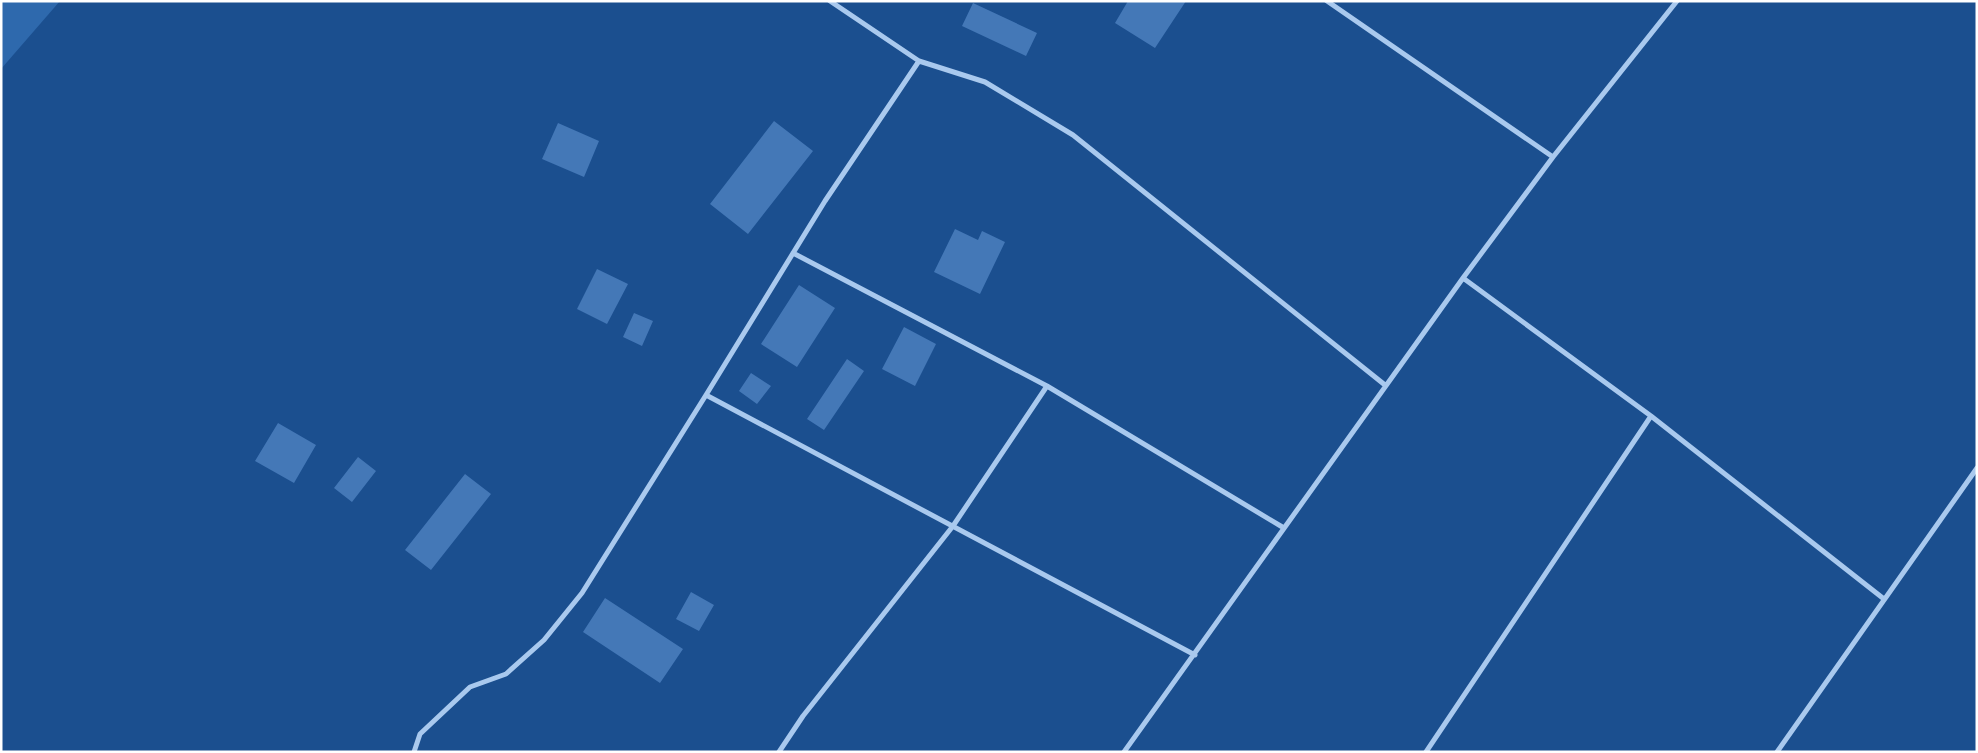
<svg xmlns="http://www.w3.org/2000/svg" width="1978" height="753" font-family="'Fira Sans Condensed',sans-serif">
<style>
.green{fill:#2e69ad}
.building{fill:#4478b7}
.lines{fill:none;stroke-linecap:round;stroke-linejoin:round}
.minor{stroke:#a9c9ee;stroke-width:5}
</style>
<rect width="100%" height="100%" fill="#1b4f8f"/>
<path class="green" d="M1,1H60L1,69Z"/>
<path class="building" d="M1128,1H1186L1155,48L1115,23Z
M973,3L1037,33L1026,56L962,26Z
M774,121L813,151L748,234L710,204Z
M558,123L599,141L584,177L542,159Z
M955,229L978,240L982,231L1005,242L980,294L934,272Z
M597,269L628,284L607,324L577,309Z
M799,285L835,308L797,367L761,344Z
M634,313L653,321L642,346L623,337Z
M904,327L936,344L915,386L882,369Z
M847,359L864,371L824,430L807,419Z
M751,373L771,386L757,404L739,391Z
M278,423L316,445L294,483L255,461Z
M358,457L376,471L352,502L334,488Z
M465,474L491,494L431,570L405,550Z
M691,592L714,605L699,631L676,619Z
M605,598L683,649L660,683L583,632Z"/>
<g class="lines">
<path class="minor" d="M830,1L919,61L985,82L1073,135L1385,385
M1327,1L1553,157
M793,253L1047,386L1284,528
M1463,278L1651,416L1884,599
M706,395L1195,655
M414,752L420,734L470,687L506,674L544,640L582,593L706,395L825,201L919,61
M779,752L803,716L953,526L1047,386
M1124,752L1463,278L1553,157L1677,1
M1426,752L1651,416
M1777,752L1977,468"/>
</g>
<rect width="1978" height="753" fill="none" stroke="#ffffff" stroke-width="5"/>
</svg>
